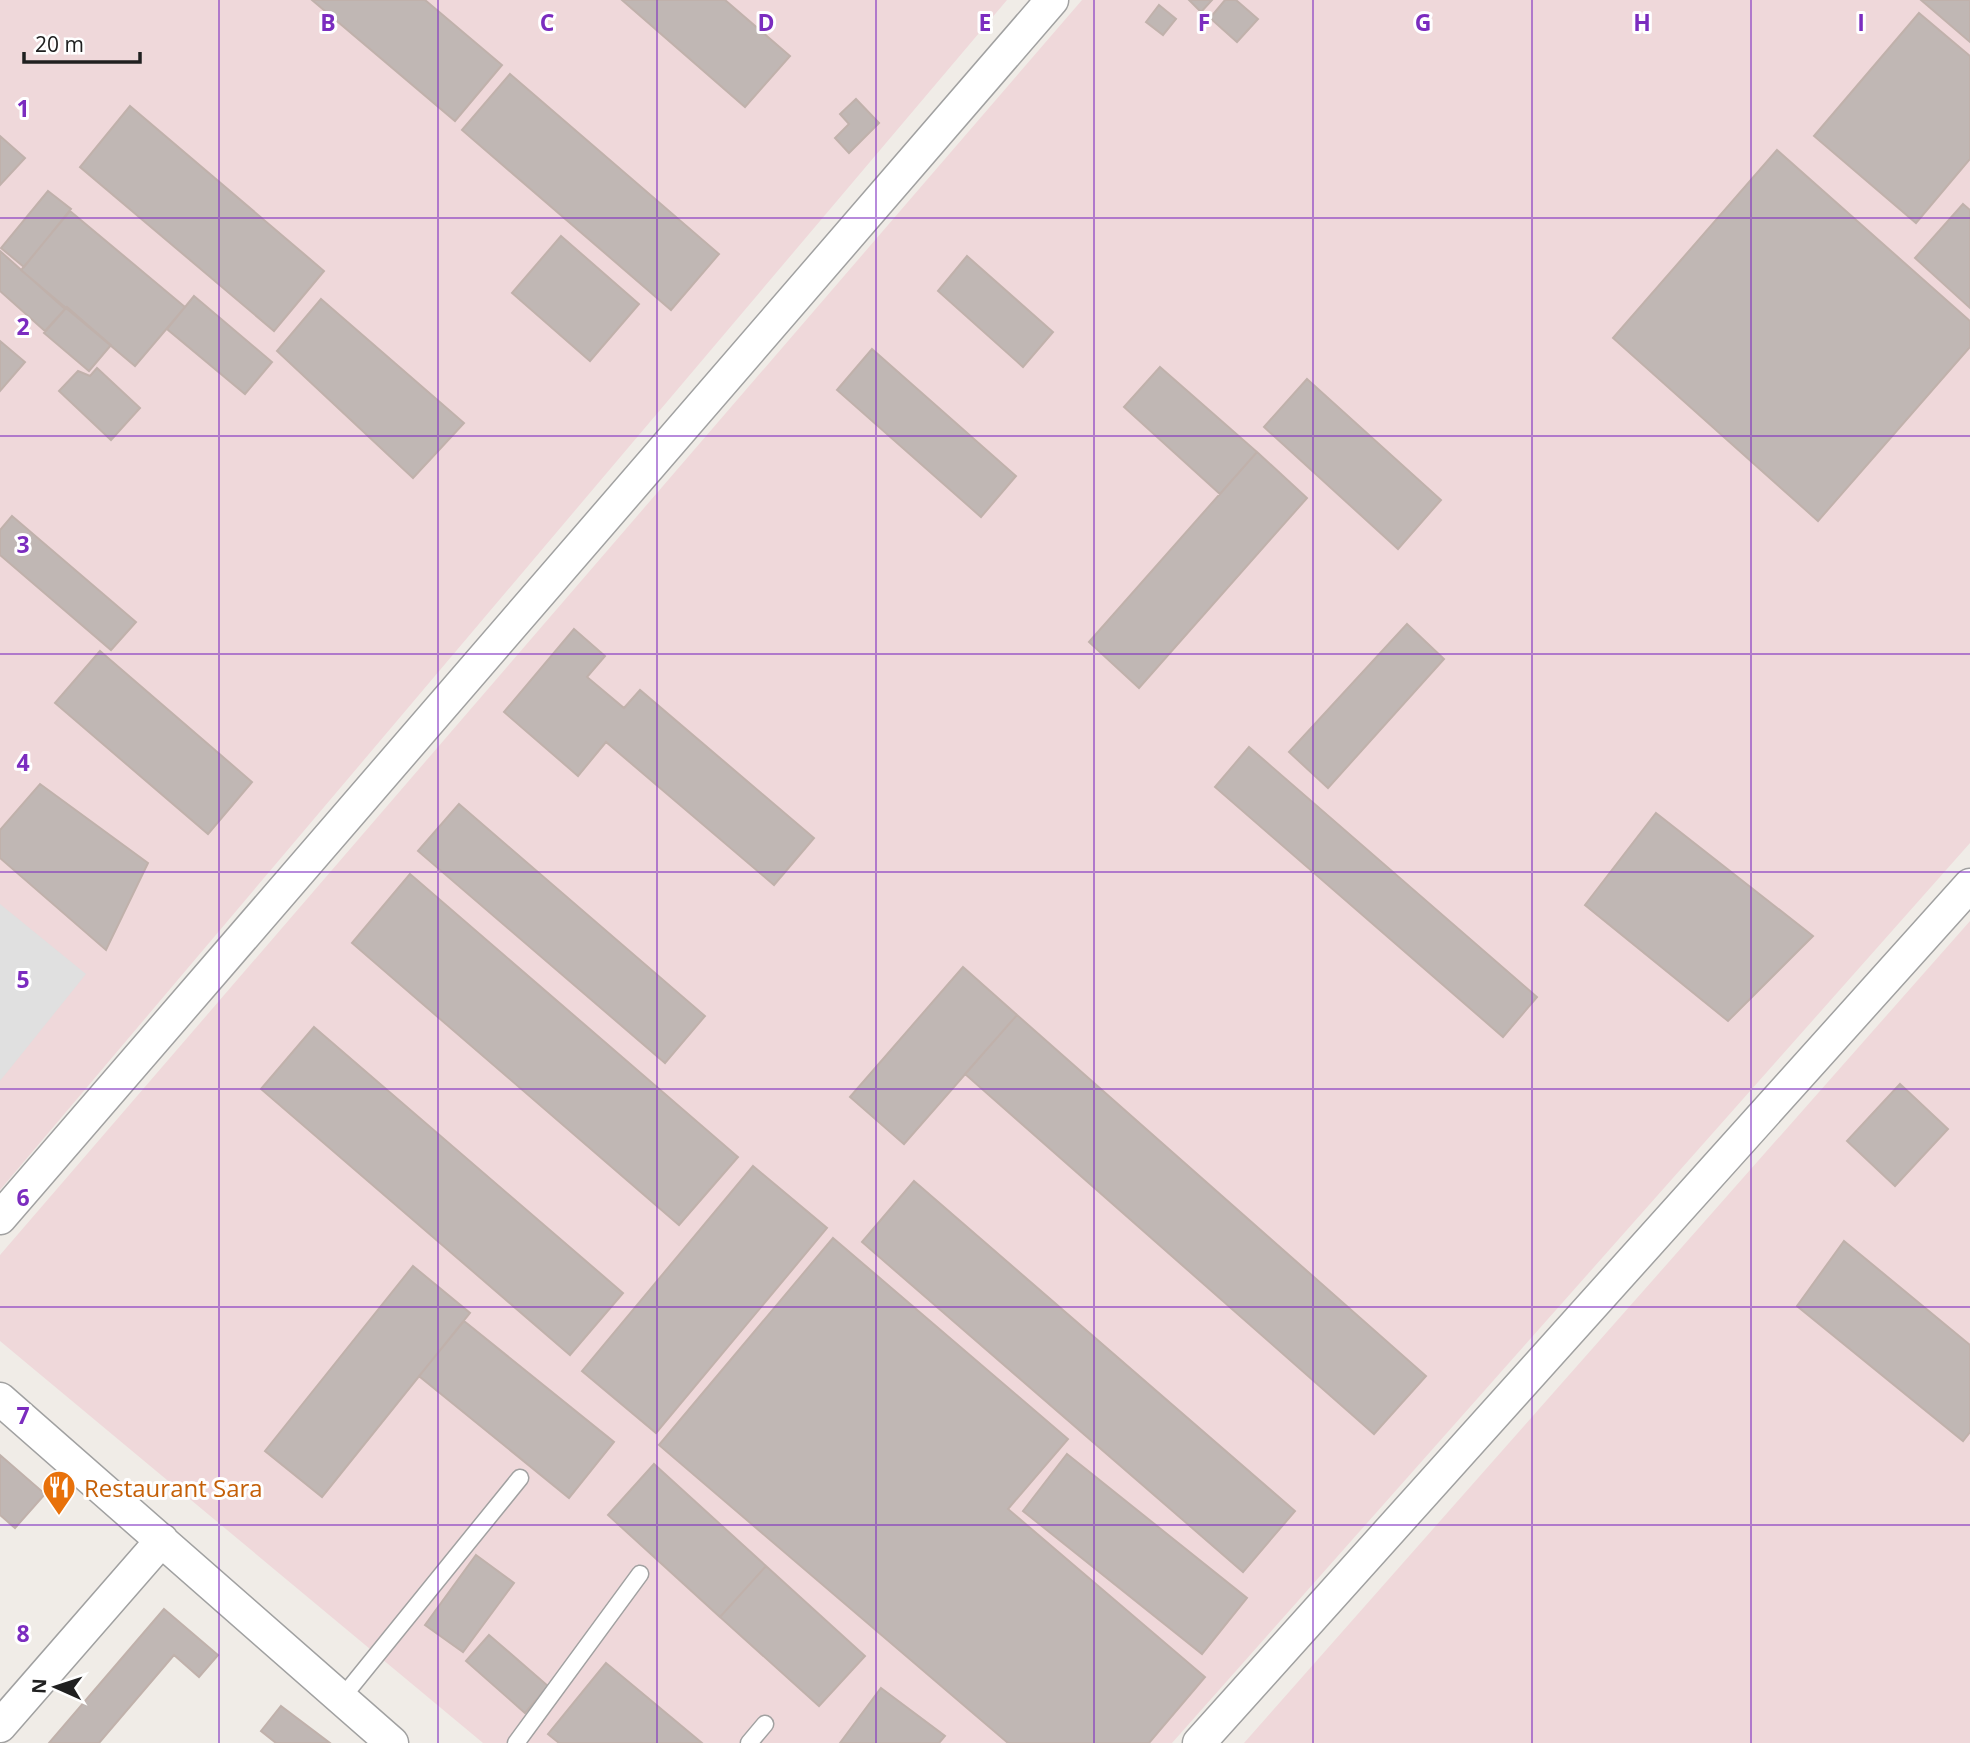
<svg xmlns="http://www.w3.org/2000/svg" width="1970" height="1743" font-family="'Open Sans',sans-serif">
<style>
.commercial{fill:#efd8da}
.parking{fill:#e0e0e0}
.building{fill:#c0b7b4;stroke:#c0b1ab;stroke-width:2}
.lines{fill:none;stroke-linecap:round;stroke-linejoin:round}
.service-casing{stroke:#a1a1a1;stroke-width:19}
.minor-casing{stroke:#a1a1a1;stroke-width:35}
.service{stroke:#fff;stroke-width:16}
.minor{stroke:#fff;stroke-width:32}
.grid{fill:none;stroke:#7b2cbf;stroke-width:2;stroke-opacity:0.55}
.labels{text-anchor:middle;dominant-baseline:central;stroke-width:6;stroke-linejoin:round;paint-order:stroke}
.food-label{font-size:24px;fill:#c56008;stroke:#fff;text-anchor:start}
.grid-label{font-size:23px;text-anchor:middle;font-weight:bold;fill:#7b2cbf;stroke:#fff;stroke-width:6;stroke-linejoin:round;paint-order:stroke}
</style>
<rect width="100%" height="100%" fill="#f0ece7"/>
<path class="commercial" d="M0,0H1007L0,1190Z
M1082,0H1970V843L1172,1743H483L0,1341V1255Z
M1970,921V1743H1244Z"/>
<path class="parking" d="M0,904L86,974L0,1081Z"/>
<path class="building" d="M312,0H425L502,65L455,121Z
M622,0H725L790,56L745,107Z
M1189,0H1212L1201,12Z
M1225,0H1236L1258,19L1237,42L1210,18Z
M1921,0H1970V42Z
M1159,5L1176,19L1163,35L1146,22Z
M1919,13L1970,56V159L1916,223L1814,136Z
M510,74L719,254L671,310L462,130Z
M856,99L879,123L849,153L835,138L849,124L840,114Z
M130,106L324,271L274,331L80,167Z
M0,136L25,158L0,185Z
M1777,150L1970,321V347L1818,521L1613,338Z
M48,191L71,209L24,267L1,248Z
M1963,204L1970,210V308L1915,258Z
M70,211L185,307L135,366L21,270Z
M561,236L639,304L590,361L512,293Z
M0,251L65,309L45,331L0,291Z
M967,256L1053,332L1023,367L938,291Z
M194,296L272,362L245,394L167,329Z
M321,299L464,423L413,478L277,351Z
M67,307L111,345L89,371L44,333Z
M0,341L25,362L0,391Z
M872,349L1016,476L981,517L837,390Z
M1160,367L1257,452L1220,494L1124,407Z
M97,368L140,408L111,440L59,391L78,371L90,376Z
M1307,379L1441,500L1398,549L1264,427Z
M1257,452L1307,498L1139,688L1089,642Z
M12,516L136,622L111,650L0,555V530Z
M1407,624L1444,659L1328,788L1289,752Z
M574,629L605,656L587,677L624,708L640,690L814,838L774,885L606,742L578,776L504,712Z
M100,651L252,782L208,834L55,703Z
M1249,747L1537,997L1503,1037L1215,787Z
M40,784L148,863L106,950L0,858V830Z
M459,804L705,1016L665,1063L418,851Z
M1656,813L1813,936L1728,1021L1585,905Z
M410,874L738,1157L679,1225L352,943Z
M963,967L1017,1015L904,1144L850,1097Z
M1017,1015L1426,1376L1374,1434L965,1074Z
M314,1027L623,1293L570,1355L261,1089Z
M1900,1084L1948,1129L1895,1186L1847,1141Z
M753,1166L827,1228L656,1433L582,1371Z
M914,1181L1295,1511L1243,1572L862,1242Z
M833,1238L1068,1439L1008,1509L1205,1677L1149,1743H1008L659,1445Z
M1844,1241L1970,1345V1432L1963,1441L1797,1306Z
M413,1266L470,1313L322,1497L265,1451Z
M464,1321L614,1442L569,1498L419,1376Z
M1067,1454L1247,1598L1202,1654L1023,1511Z
M0,1455L45,1494L15,1528L0,1515Z
M654,1464L766,1566L720,1617L608,1515Z
M476,1555L514,1583L463,1652L425,1625Z
M766,1566L865,1656L819,1706L720,1617Z
M164,1609L218,1655L199,1677L174,1655L99,1743H49Z
M489,1635L548,1686L525,1713L466,1661Z
M606,1663L702,1743H559L548,1734Z
M881,1688L945,1736L939,1743H840Z
M281,1706L330,1743H276L261,1731Z"/>
<g class="lines">
<defs>
<path id="service" d="M341,1699L520,1478
M516,1743L640,1574
M749,1743L765,1724"/>
<path id="minor" d="M0,1218L1052,0
M0,1399L392,1743
M0,1726L162,1540
M1199,1743L1970,885"/>
</defs>
<use href="#service" class="service-casing"/>
<use href="#minor" class="minor-casing"/>
<use href="#service" class="service"/>
<use href="#minor" class="minor"/>
</g>
<path class="grid" d="M219,0V1743M438,0V1743M657,0V1743M876,0V1743M1094,0V1743M1313,0V1743M1532,0V1743M1751,0V1743M0,218H1970M0,436H1970M0,654H1970M0,872H1970M0,1089H1970M0,1307H1970M0,1525H1970"/>
<defs>
<symbol id="restaurant-pin" viewBox="-11 -11 22 30"><path d="M0 17L-7.5 6A9.5 9.5 0 1 1 7.5 6Z" fill="#e8710a" stroke="#fff"/><path d="M-5-6h1v4h1v-4h1v4h1v-4h1v5L-1.5 .5V6h-2V.5L-5-1ZM5-6V6H3V1.5H1.5Q1.5-4 5-6Z" fill="#fff"/></symbol>
</defs>
<g fill-rule="evenodd">
<use href="#restaurant-pin" x="40" y="1468" width="38" height="52"/>
</g>
<g class="labels">
<g class="food-label">
<text x="84" y="1487">Restaurant Sara</text>
</g>
</g>
<g class="grid-label">
<text x="328" y="31">B</text>
<text x="547" y="31">C</text>
<text x="766" y="31">D</text>
<text x="985" y="31">E</text>
<text x="1204" y="31">F</text>
<text x="1423" y="31">G</text>
<text x="1642" y="31">H</text>
<text x="1861" y="31">I</text>
<text x="23" y="117">1</text>
<text x="23" y="335">2</text>
<text x="23" y="553">3</text>
<text x="23" y="771">4</text>
<text x="23" y="988">5</text>
<text x="23" y="1206">6</text>
<text x="23" y="1424">7</text>
<text x="23" y="1642">8</text>
</g>
<g transform="translate(56 1687) rotate(273)" stroke="#ffffff" stroke-width="5" paint-order="stroke">
<path d="M0-5L12 26L0 18L-12 26Z" fill="#202020"/>
<text y="-10" font-size="19" font-weight="bold" text-anchor="middle" fill="#202020">N</text>
</g>
<path d="M24 52v10h116v-10" fill="none" stroke="#202020" stroke-width="3.5"/>
<text x="35" y="52" font-size="21" fill="#202020" stroke="#ffffff" stroke-width="5" paint-order="stroke">20 m</text>
</svg>
